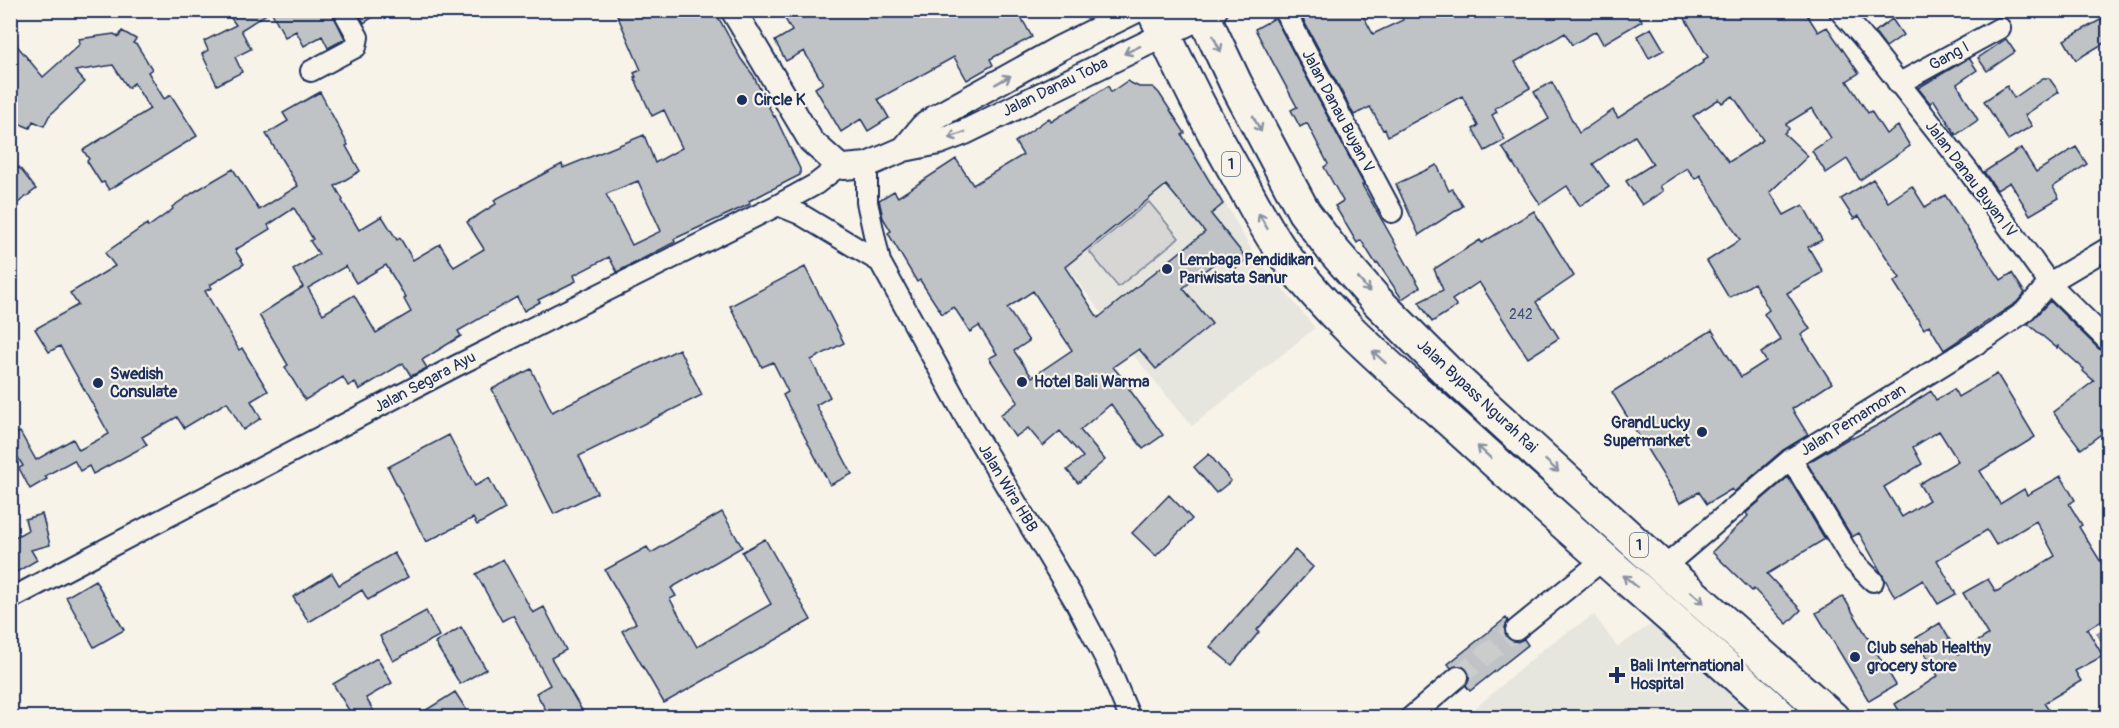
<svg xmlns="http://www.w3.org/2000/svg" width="2119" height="728" font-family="Pangolin,sans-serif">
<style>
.built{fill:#e6e5de}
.green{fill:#d7d6d4;stroke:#798299;stroke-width:1.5}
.water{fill:#acb0b9;stroke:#727c95;stroke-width:1.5}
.building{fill:#c0c3c5;stroke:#1b2f5e;stroke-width:1.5;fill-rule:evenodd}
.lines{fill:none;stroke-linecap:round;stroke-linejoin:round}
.minor-tunnel{stroke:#cbcccc;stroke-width:20;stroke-dasharray:20 10;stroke-linecap:butt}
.minor-casing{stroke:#1b2f5e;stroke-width:24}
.tertiary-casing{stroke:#1b2f5e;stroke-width:28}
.trunk-casing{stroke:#1b2f5e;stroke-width:36}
.minor{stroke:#f7f3e8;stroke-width:20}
.tertiary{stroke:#f7f3e8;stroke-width:24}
.trunk{stroke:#f7f3e8;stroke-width:32}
.oneway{stroke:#8991a3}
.poi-dot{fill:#1b2f5e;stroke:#f7f3e8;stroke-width:2}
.labels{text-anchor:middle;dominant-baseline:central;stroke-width:4.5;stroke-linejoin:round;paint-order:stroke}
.number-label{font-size:14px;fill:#445478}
.shield{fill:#f7f3e8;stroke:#5d6a87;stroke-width:1.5}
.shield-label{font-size:15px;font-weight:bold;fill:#1b2f5e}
.street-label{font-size:16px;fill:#1b2f5e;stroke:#f7f3e8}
.poi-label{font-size:16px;font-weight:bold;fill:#1b2f5e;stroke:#f7f3e8;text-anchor:start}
</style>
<rect width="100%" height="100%" fill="#f7f3e8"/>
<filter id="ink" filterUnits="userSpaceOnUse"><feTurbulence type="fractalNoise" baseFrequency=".0167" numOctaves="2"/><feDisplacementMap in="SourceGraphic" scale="12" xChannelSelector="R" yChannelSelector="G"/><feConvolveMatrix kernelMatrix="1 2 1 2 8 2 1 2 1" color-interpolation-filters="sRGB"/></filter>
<g filter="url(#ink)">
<path class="built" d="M1184,135L1205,168L1254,254L1315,328L1192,426L1131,352L1050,245Z
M1594,615L1617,647L1658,620L1768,718H1464L1547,646Z"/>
<path class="green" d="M1149,202L1179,238L1118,287L1089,251Z"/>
<path class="water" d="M2108,627V653L2097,633Z"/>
<path class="building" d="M225,10H331L345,39L328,48L322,36L304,46L296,31L285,37L271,11L241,30L251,49L235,57L242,72L217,85L202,54L208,50L204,41L236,25Z
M357,10H384L364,23Z
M615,10H712L715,16L717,15L741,59L753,75L774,117L775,116L800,169V175L749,201L750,204L674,239L675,242L617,272L609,257L574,275L576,281L538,300L540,302L524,311L517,297L458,331L461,336L422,360L427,368L411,376L403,363L359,390L355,382L348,386L343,377L305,400L285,367L288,365L259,315L303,287L293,270L319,254L310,241L313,239L294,208L268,225L270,229L235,250L244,264L210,285L212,288L205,291L239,350L242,348L268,391L251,401L261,418L243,430L227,402L184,428L177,417L142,437L147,445L93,474L89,466L80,471L74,460L45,476L47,479L30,489L19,468L23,466L10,444V437L20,432L36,460L73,439L79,450L109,434L60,346L49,352L35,329L78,305L70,293L115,266L105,253L147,224L148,227L173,209L172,207L194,192L233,169L259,210L298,186L266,134L288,121L283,113L320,92L348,145L346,146L360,171L335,186L343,200L342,201L359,230L382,216L397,240L400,238L413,260L440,244L454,267L484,249L467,222L496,204L494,200L534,179L562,164L563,168L644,135L655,163L682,148L664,110L652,116L634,77H636L634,73L641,70ZM638,181L661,231L632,245L606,194ZM386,265L406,298L404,299L411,312L376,333L354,295L323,314L308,288L346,266L356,283Z
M780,10H1017L1032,37L990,59L993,65L967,80L954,57L878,99L889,118L868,131L861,119L841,132L815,88L823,83L804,51L786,61L775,41L792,31Z
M1298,10H1360L1373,34L1403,20L1398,10H1636L1642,21L1603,44L1596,31L1572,45L1565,33L1515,62L1530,88L1495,108L1497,112L1492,115L1505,140L1485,151L1473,129L1478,126L1462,96L1388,136L1385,129L1383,130L1370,107L1354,115Z
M1680,10H1804L1818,32L1827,27L1859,73L1847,81L1868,113L1871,111L1886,134L1898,126L1910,146L1860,180L1847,159L1826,173L1812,151L1831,138L1812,108L1786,124L1789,129L1784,133L1808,156L1770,192L1784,215L1803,205L1822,240L1808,247L1823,272L1787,293L1810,329L1801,335L1832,383L1792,409L1808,435L1783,450L1734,492L1732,489L1707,504L1699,492L1680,503L1612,392L1712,330L1741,377L1766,361L1761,353L1781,340L1764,314L1769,310L1754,283L1729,298L1707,261L1740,240L1700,175L1695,179L1687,168L1660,186L1663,191L1642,205L1626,181L1653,164L1635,136L1593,164L1609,187L1580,206L1567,186L1540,204L1502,147L1549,119L1534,92L1552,82L1579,133L1613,110L1618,118L1704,62L1703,60L1708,57ZM1733,96L1763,140L1729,162L1693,116L1719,99L1722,103Z
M2109,15V40L2076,60L2064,40Z
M1275,18L1364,185H1362L1420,287L1402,299L1378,263L1376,264L1361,240L1357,243L1335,206L1343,201L1324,167L1328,164L1307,123L1300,127L1291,110L1297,107L1255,29Z
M1892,19L1903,35L1886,47L1875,32Z
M1651,28L1664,50L1649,58L1637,36Z
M122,31L136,39L133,43L137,45L152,69L148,72L164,99L171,95L197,136L109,190L104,182L101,183L87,161L89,159L83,150L150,109L134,83L128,88L113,65L75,71L85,82L49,116L44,126L33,121L30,128L13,121L16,115L10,113V37L43,77L80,44L79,39L114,34L119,37Z
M2006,39L2015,52L1987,71L1978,58Z
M1969,58L1977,70L1957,84L1978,120L1956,135L1934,100L1930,103L1918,88Z
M2043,78H2049L2059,92L2025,115L2032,126L2008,140L1984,101L2007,86L2014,98Z
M1127,81L1139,87H1153L1159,93L1185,133L1182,135L1223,204L1211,214L1247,259L1233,271L1222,257L1183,288L1212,324L1156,369L1139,349L1113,367L1131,388L1129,389L1163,435L1143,449L1111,404L1080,430L1105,460L1078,483L1067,470L1083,457L1060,431L1043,446L1028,428L1015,437L1000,415L1018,402L989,358L997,354L979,326L970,332L954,307L942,314L920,280L917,282L888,233L891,231L883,218L879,200L894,191L898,197L956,159L973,185L1023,155L1015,142L1049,118L1051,122L1108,86L1111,92ZM1166,185L1205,232L1098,318L1065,267ZM1033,291L1072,350L1032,377L1014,351L1029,341L1007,308Z
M2076,147L2087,164L2053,187L2059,198L2030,215L2010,182L1997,190L1984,172L2021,148L2036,172Z
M1437,165L1449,191L1452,189L1463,206L1419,235L1396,184Z
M19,167L36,189L10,209V174Z
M1873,179L1888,202L1912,186L1925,207L1945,195L2001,280L2012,273L2025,293L2016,303L1944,350L1929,325L1924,329L1894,282L1900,278L1859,216L1854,219L1841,199Z
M1534,211L1574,276L1536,302L1559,338L1528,358L1479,282L1452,300L1457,306L1432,322L1419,302L1443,290L1434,269L1480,240L1482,243Z
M805,267L844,343L811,360L830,397L816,405L852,474L830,485L783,395L788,392L773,362L762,367L730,306Z
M2050,301L2100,350L2109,353V428L2081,449L2053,412L2094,381L2083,371L2084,369L2058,346L2057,348L2028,324Z
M679,349L702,395L579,456L597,493L554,514L492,389L531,369L552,412Z
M1997,374L2035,437L1980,471L2000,504L2024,489L2027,495L2061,476L2075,500L2069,504L2082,525L2079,527L2109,575V616L2087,629L2103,656L2075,671L2081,681L2044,703L2053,717H1903L1895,704L1938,676L1916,638L1940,623L1958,654L1988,635L1963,593L1988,579L1996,592L2055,556L2036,521L1996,545L1987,530L1937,560L1956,594L1938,604L1923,580L1895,597L1859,533L1852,537L1807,463L1851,437L1853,438L1878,425L1931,391L1936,400L1954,389L1958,397ZM1939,431L1958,461L1919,484L1929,500L1902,517L1884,487L1922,464L1913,447Z
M449,435L475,486L489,478L505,509L477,525L473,518L426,542L388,467Z
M1209,454L1231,481L1216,493L1194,467Z
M1788,477L1825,539L1767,574L1801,610L1787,624L1754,589L1752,591L1712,552L1748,516L1746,513Z
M1169,495L1192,519L1156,556L1132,533Z
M722,512L742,547L671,588L676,596L670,599L697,647L771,604L742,552L765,539L811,620L664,703L622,631L636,623L605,570L647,547L651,553Z
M42,514L50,545L31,550L37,560L10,576V540L28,530L25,519Z
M1295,550L1313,567L1257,630L1259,632L1232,665L1210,647Z
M394,553L408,577L368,600L362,590L309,622L293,597L332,573L339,585Z
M503,559L533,613L544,607L566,650L551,658L586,717H550L536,693L550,685L513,615L502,621L476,574Z
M95,580L124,630L94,647L66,597Z
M1843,596L1896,685L1869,701L1816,613Z
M426,611L439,636L393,661L380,636Z
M1506,618L1508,621L1504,631L1507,638L1517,642L1524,639L1528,645L1470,691L1466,686L1469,680L1467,670L1461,666L1451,668L1448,664Z
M461,627L486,669L460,684L435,643Z
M377,658L392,683L366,698L377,717H353L333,684Z
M455,692L471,717H415Z"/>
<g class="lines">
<path class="minor-tunnel" d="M1458,677L1516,630"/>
<defs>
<path id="minor" d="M1284,10L1392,212
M1839,10L1862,36L1969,172L2049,283L2108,341
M311,71L356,47L358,37L343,10
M1898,84L2000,28
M867,165V202L880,262L972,429L1075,601L1105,658L1130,718
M778,205L800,214L880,262
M1791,459L1852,560L1873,581
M1663,568L1791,459L1991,335L2024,312L2049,283L2108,248
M10,599L456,366L778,205L816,184L839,166
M1516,630L1604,559
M1410,718L1458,677"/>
<path id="tertiary" d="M733,10L811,141L839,166L844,167L867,165L904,149L939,142L965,132L1215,10
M904,149L922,127L936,117L1060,48L1137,10"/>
<path id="trunk" d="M1153,10C1180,69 1209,126 1241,182C1255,206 1268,233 1285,256C1334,322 1399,375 1459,429C1566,527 1676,621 1783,718
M1201,10L1236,84L1304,212L1331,248L1377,301L1446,370L1663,568L1833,718"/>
</defs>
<use href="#minor" class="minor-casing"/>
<use href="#tertiary" class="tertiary-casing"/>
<use href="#trunk" class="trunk-casing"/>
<use href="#minor" class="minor"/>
<use href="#tertiary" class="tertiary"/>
<use href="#trunk" class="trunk"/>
</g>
<defs><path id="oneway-shaft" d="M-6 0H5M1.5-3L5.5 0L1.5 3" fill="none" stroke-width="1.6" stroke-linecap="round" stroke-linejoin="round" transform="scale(1.5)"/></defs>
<g class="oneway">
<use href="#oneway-shaft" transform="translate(1217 44) rotate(65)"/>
<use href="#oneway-shaft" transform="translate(1132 50) rotate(155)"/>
<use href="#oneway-shaft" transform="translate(1003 80) rotate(-29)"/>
<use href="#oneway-shaft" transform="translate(1257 124) rotate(62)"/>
<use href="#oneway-shaft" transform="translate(957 135) rotate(159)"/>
<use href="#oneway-shaft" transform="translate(1263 221) rotate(-120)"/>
<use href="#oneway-shaft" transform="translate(1364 285) rotate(50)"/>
<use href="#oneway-shaft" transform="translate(1379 357) rotate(-138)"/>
<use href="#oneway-shaft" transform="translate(1484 452) rotate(-138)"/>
<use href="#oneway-shaft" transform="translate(1552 466) rotate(42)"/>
<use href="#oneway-shaft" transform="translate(1630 581) rotate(-140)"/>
<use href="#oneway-shaft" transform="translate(1697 597) rotate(41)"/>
</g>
</g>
<g class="poi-dot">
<circle cx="742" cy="100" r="6"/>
<circle cx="1167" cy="269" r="6"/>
<circle cx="1022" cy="382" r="6"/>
<circle cx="98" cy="383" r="6"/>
<circle cx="1702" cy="432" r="6"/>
<circle cx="1855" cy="657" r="6"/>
<path d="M1614 666h6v6h6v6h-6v6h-6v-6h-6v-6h6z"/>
</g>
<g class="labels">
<g class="number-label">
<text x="1521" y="314">242</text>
</g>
<g class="shield">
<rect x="1222" y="152" width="18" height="24" rx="4.5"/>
<rect x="1630" y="533" width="18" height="24" rx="4.5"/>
</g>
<g class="shield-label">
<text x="1231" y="164">1</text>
<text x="1639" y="545">1</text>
</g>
<g class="street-label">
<text transform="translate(1949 56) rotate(-29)">Gang I</text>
<text transform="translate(1055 87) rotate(-26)">Jalan Danau Toba</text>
<text transform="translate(1338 111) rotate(62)">Jalan Danau Buyan V</text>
<text transform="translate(1971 179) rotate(53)">Jalan Danau Buyan IV</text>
<text transform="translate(425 382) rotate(-28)">Jalan Segara Ayu</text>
<text transform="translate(1477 396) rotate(43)">Jalan Bypass Ngurah Rai</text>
<text transform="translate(1853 420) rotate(-32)">Jalan Pemamoran</text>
<text transform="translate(1008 488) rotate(59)">Jalan Wira HBB</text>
</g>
<g class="poi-label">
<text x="754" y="100">Circle K</text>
<text x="1179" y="260">Lembaga Pendidikan<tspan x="1179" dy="18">Pariwisata Sanur</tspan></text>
<text x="110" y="374">Swedish<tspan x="110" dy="18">Consulate</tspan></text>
<text x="1034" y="382">Hotel Bali Warma</text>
<text x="1690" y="423" text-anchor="end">GrandLucky<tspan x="1690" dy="18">Supermarket</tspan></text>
<text x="1867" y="648">Club sehab Healthy<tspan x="1867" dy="18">grocery store</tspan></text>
<text x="1630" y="666">Bali International<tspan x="1630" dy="18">Hospital</tspan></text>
</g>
</g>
<rect width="2119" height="728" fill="none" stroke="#f7f3e8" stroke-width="36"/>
<rect x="18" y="18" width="2083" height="692" fill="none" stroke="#1b2f5e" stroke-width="2" filter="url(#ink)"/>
</svg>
